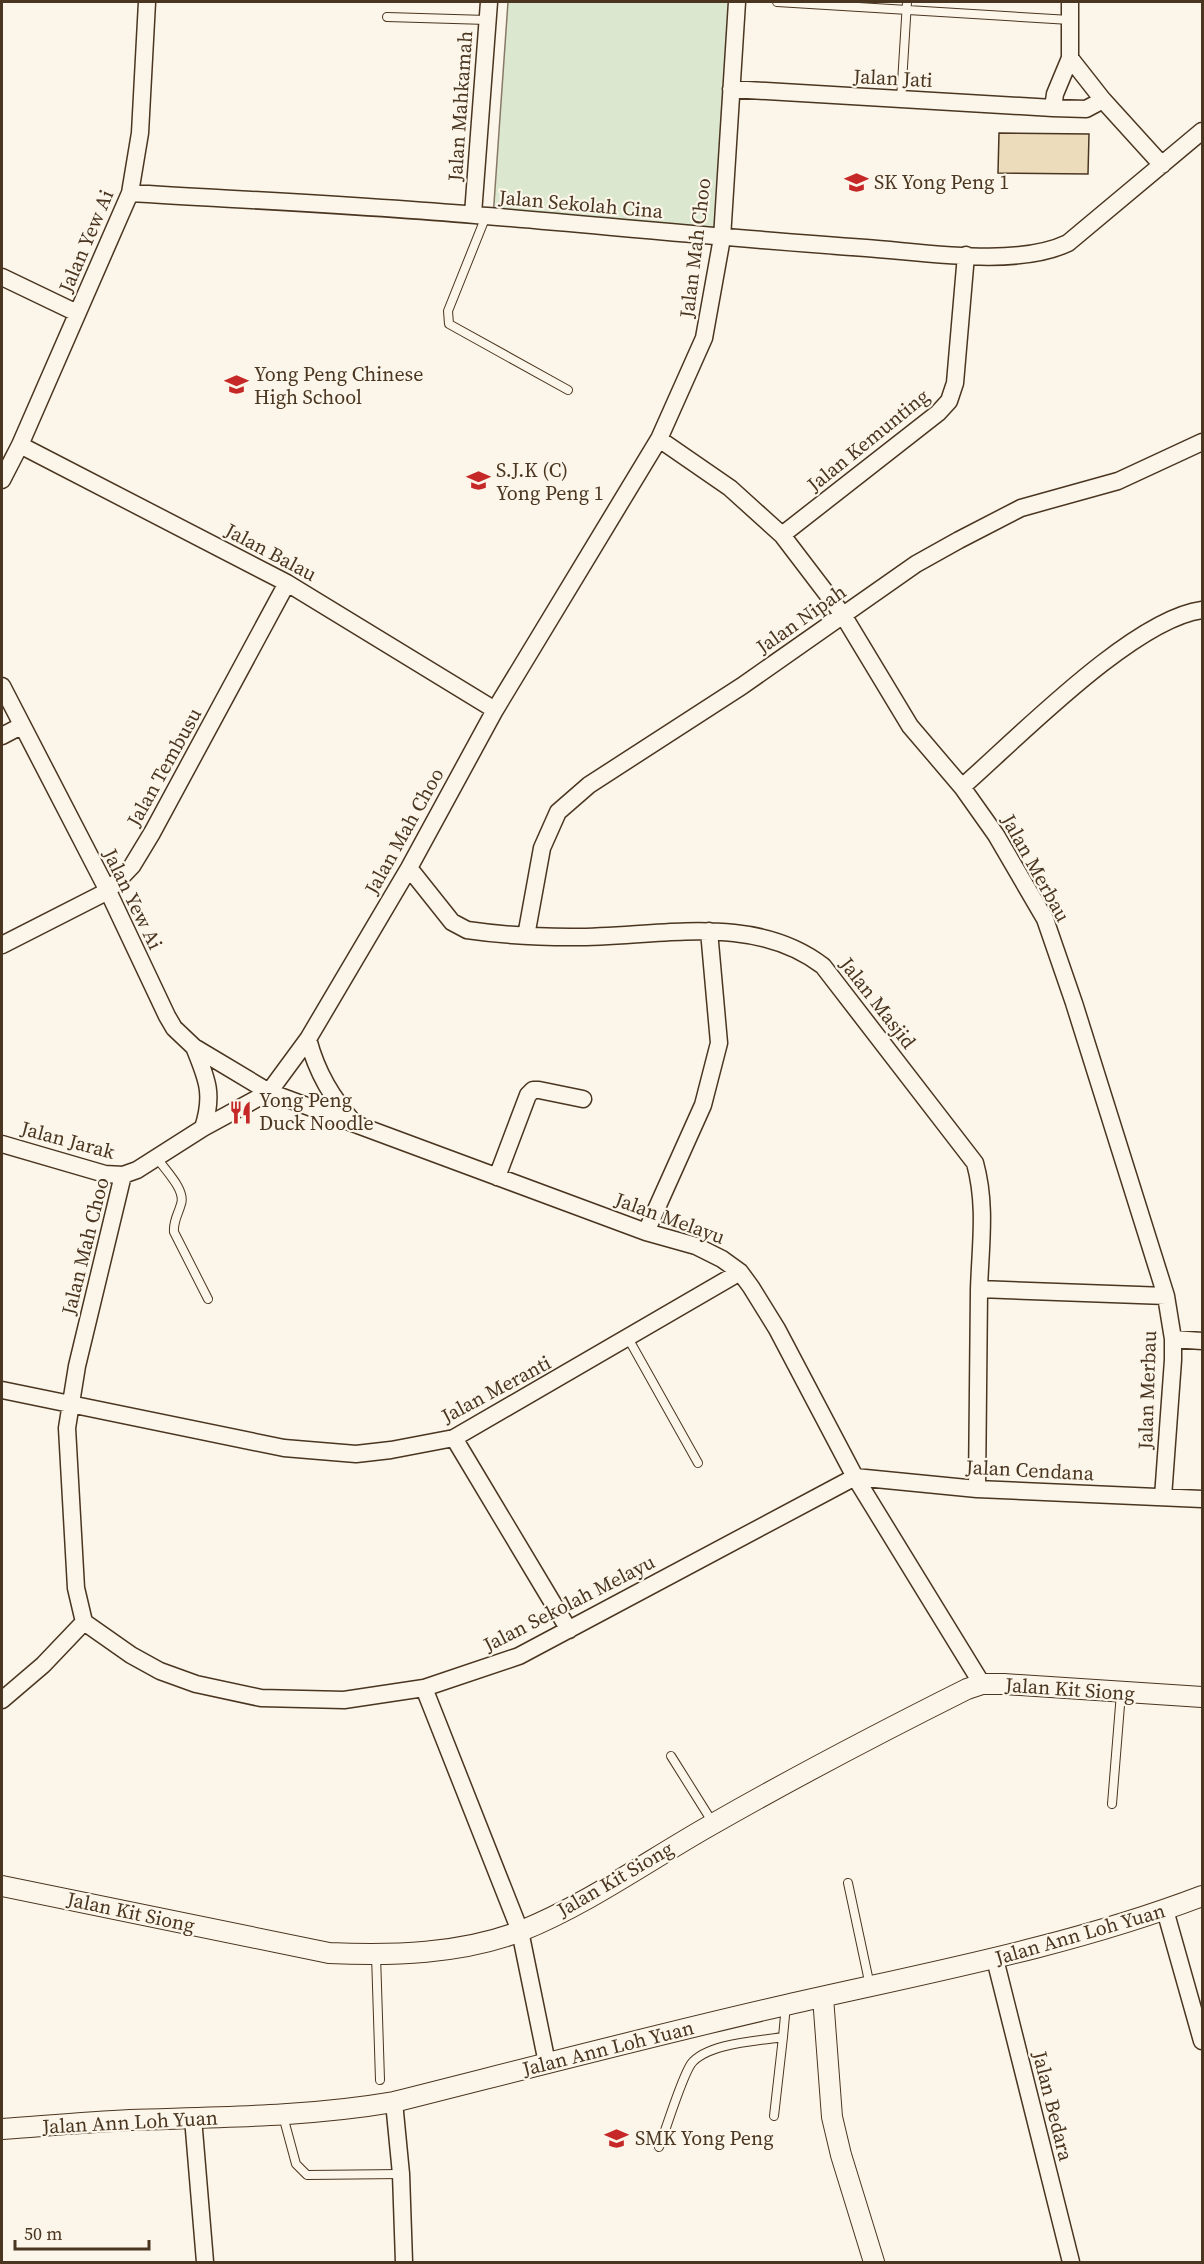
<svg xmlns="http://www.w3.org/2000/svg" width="1204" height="2264" font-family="'Source Serif 4',serif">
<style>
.green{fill:#dce7d0;stroke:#887966;stroke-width:1.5}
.building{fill:#ecdcbc;stroke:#4a3520;stroke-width:1.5}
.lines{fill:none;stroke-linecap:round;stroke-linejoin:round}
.service-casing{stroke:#4a3520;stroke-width:10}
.minor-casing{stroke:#4a3520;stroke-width:19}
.tertiary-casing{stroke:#4a3520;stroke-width:22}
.service{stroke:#fbf6e9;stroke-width:8}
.minor{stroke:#fbf6e9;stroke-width:16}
.tertiary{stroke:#fbf6e9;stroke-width:20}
.labels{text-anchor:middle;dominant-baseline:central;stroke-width:4.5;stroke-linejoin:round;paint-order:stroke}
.street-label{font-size:20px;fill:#4a3520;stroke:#fbf6e9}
.poi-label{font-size:20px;fill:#4a3520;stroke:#fbf6e9;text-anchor:start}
</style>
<rect width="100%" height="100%" fill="#fbf6e9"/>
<path class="green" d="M508,2H739L723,235L493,218Z"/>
<path class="building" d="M999,133L1089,134L1088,174L998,173Z"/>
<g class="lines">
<defs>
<path id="service" d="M777,2L1070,20
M387,17L487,20
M901,99L907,2
M486,216L448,311L449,324L568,390
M157,1158C165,1170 186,1190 181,1204C178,1215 173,1221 174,1232L208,1299
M628,1338L698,1463
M671,1756L713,1823
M1112,1804L1121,1693
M848,1883L870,1986
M376,1955L380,2080
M283,2116L296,2164L307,2175L401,2174
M774,2116L783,2037
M659,2147C667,2127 681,2079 691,2064C707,2043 759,2041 783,2037L786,2005"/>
<path id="minor" d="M1070,2V58L1103,100L1162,165
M1070,58L1055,94L1053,108L1086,109L1103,100
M731,89L1053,108
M130,193C245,200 360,205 475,215C606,226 736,239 866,248C923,252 1016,268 1068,243L1202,131
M473,214L489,2
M2,277L77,313
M659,439L730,488L782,535L843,615L910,726L962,787L996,835L1045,919L1074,1003L1166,1296L1173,1339V1360L1163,1497
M20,445L287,583L495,710
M2,480L20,445L130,193L140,133L147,2
M782,535L938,413L949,401L955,383L966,255
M2,686L108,891L167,1016L174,1028L194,1047L269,1092L646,1232L696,1246L722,1259L740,1272L751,1287L777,1329L855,1477L982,1684
M2,736L21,726
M962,787C1017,739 1133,619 1202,610
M409,868L452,922L467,930C501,935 536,937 571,937C654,938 752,911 823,966L975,1163C987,1206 980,1248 979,1291C978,1357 978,1423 977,1489
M526,936L542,848L558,812L589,785L742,686L916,564L959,540L1021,508L1118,481L1202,442
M2,945L108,891L132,866L152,833L287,583
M308,1039C317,1073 332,1098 355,1124
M194,1047C207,1079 214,1094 203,1128
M2,1144L105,1174L123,1175L137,1170L203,1128L269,1092L308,1039L409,868L495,710L659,439L704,338L722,238L737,2
M497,1177L528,1095L533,1090H539L583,1099
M646,1232L703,1105L719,1043L709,931
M979,1289L1166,1296
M1173,1339L1202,1341
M2,1390L284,1448L356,1454L391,1450L454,1438L740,1272
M454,1438L569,1630
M84,1622L131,1655L160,1671L196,1684L261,1698L344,1700L424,1688L519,1656L855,1477L977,1489L1202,1499
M84,1622L76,1588L67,1428L77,1366L123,1175
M424,1688L520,1931L547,2063
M2,1700L43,1665L84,1622
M1165,1910L1202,2041
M995,1959L1071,2262
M394,2102L401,2174L404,2262
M193,2118L205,2262"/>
<path id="tertiary" d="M2,1886L329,1953C392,1956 461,1954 521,1931C588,1904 649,1860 711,1825C795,1777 881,1732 967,1689L982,1684H1004L1202,1697
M823,1997L832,2117L841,2155L874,2262
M2,2129C44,2126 87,2122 130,2120C219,2117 306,2117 394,2102C525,2069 655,2035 786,2005C926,1973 1068,1947 1202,1896"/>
</defs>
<use href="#service" class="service-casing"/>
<use href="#minor" class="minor-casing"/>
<use href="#tertiary" class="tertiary-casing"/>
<use href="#service" class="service"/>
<use href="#minor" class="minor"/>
<use href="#tertiary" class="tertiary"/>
</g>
<defs>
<symbol id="school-bare" viewBox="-9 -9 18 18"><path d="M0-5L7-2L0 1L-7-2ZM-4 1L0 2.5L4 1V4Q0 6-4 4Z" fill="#c62828" stroke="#fbf6e9" stroke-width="2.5" paint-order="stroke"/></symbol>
<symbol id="restaurant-bare" viewBox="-9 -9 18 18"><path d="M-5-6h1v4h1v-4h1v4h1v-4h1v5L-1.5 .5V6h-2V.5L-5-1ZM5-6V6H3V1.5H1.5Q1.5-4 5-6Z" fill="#c62828" stroke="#fbf6e9" stroke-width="2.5" paint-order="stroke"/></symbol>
</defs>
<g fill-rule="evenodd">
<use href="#school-bare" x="840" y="166" width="33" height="33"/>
<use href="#school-bare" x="220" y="368" width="33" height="33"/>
<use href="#school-bare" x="462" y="464" width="33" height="33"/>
<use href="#restaurant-bare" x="224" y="1096" width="33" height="33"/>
<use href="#school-bare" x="600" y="2122" width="33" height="33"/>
</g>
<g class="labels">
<g class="street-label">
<text transform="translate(893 78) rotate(3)">Jalan Jati</text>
<text transform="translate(460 106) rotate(-86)">Jalan Mahkamah</text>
<text transform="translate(581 204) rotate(5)">Jalan Sekolah Cina</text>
<text transform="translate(86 241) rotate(-67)">Jalan Yew Ai</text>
<text transform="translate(695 248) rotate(-83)">Jalan Mah Choo</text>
<text transform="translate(868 440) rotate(-39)">Jalan Kemunting</text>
<text transform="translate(271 552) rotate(28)">Jalan Balau</text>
<text transform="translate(801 619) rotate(-35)">Jalan Nipah</text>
<text transform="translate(164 767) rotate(-61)">Jalan Tembusu</text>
<text transform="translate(404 831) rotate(-61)">Jalan Mah Choo</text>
<text transform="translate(1036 868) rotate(61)">Jalan Merbau</text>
<text transform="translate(133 899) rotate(64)">Jalan Yew Ai</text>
<text transform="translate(878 1003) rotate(52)">Jalan Masjid</text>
<text transform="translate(68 1140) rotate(15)">Jalan Jarak</text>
<text transform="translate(670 1218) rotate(20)">Jalan Melayu</text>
<text transform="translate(85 1246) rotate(-76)">Jalan Mah Choo</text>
<text transform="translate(496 1389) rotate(-28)">Jalan Meranti</text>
<text transform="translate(1147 1390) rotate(-88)">Jalan Merbau</text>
<text transform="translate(1030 1470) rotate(3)">Jalan Cendana</text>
<text transform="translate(569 1603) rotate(-27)">Jalan Sekolah Melayu</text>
<text transform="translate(1070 1689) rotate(4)">Jalan Kit Siong</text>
<text transform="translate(615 1879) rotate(-30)">Jalan Kit Siong</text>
<text transform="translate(131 1912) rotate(12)">Jalan Kit Siong</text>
<text transform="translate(1080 1934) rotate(-16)">Jalan Ann Loh Yuan</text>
<text transform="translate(608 2048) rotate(-14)">Jalan Ann Loh Yuan</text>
<text transform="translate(1053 2106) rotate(76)">Jalan Bedara</text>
<text transform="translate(130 2122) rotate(-3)">Jalan Ann Loh Yuan</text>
</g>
<g class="poi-label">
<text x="874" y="182">SK Yong Peng 1</text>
<text x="254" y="374">Yong Peng Chinese<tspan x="254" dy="23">High School</tspan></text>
<text x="496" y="470">S.J.K (C)<tspan x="496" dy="23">Yong Peng 1</tspan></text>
<text x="259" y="1100">Yong Peng<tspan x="259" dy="23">Duck Noodle</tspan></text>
<text x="635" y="2138">SMK Yong Peng</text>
</g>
</g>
<rect width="1204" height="2264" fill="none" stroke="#4a3520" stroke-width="6"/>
<path d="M15 2240v9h134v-9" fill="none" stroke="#4a3520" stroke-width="3"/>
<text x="24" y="2240" font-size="18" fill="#4a3520" stroke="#fbf6e9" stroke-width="4.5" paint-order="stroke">50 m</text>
</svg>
